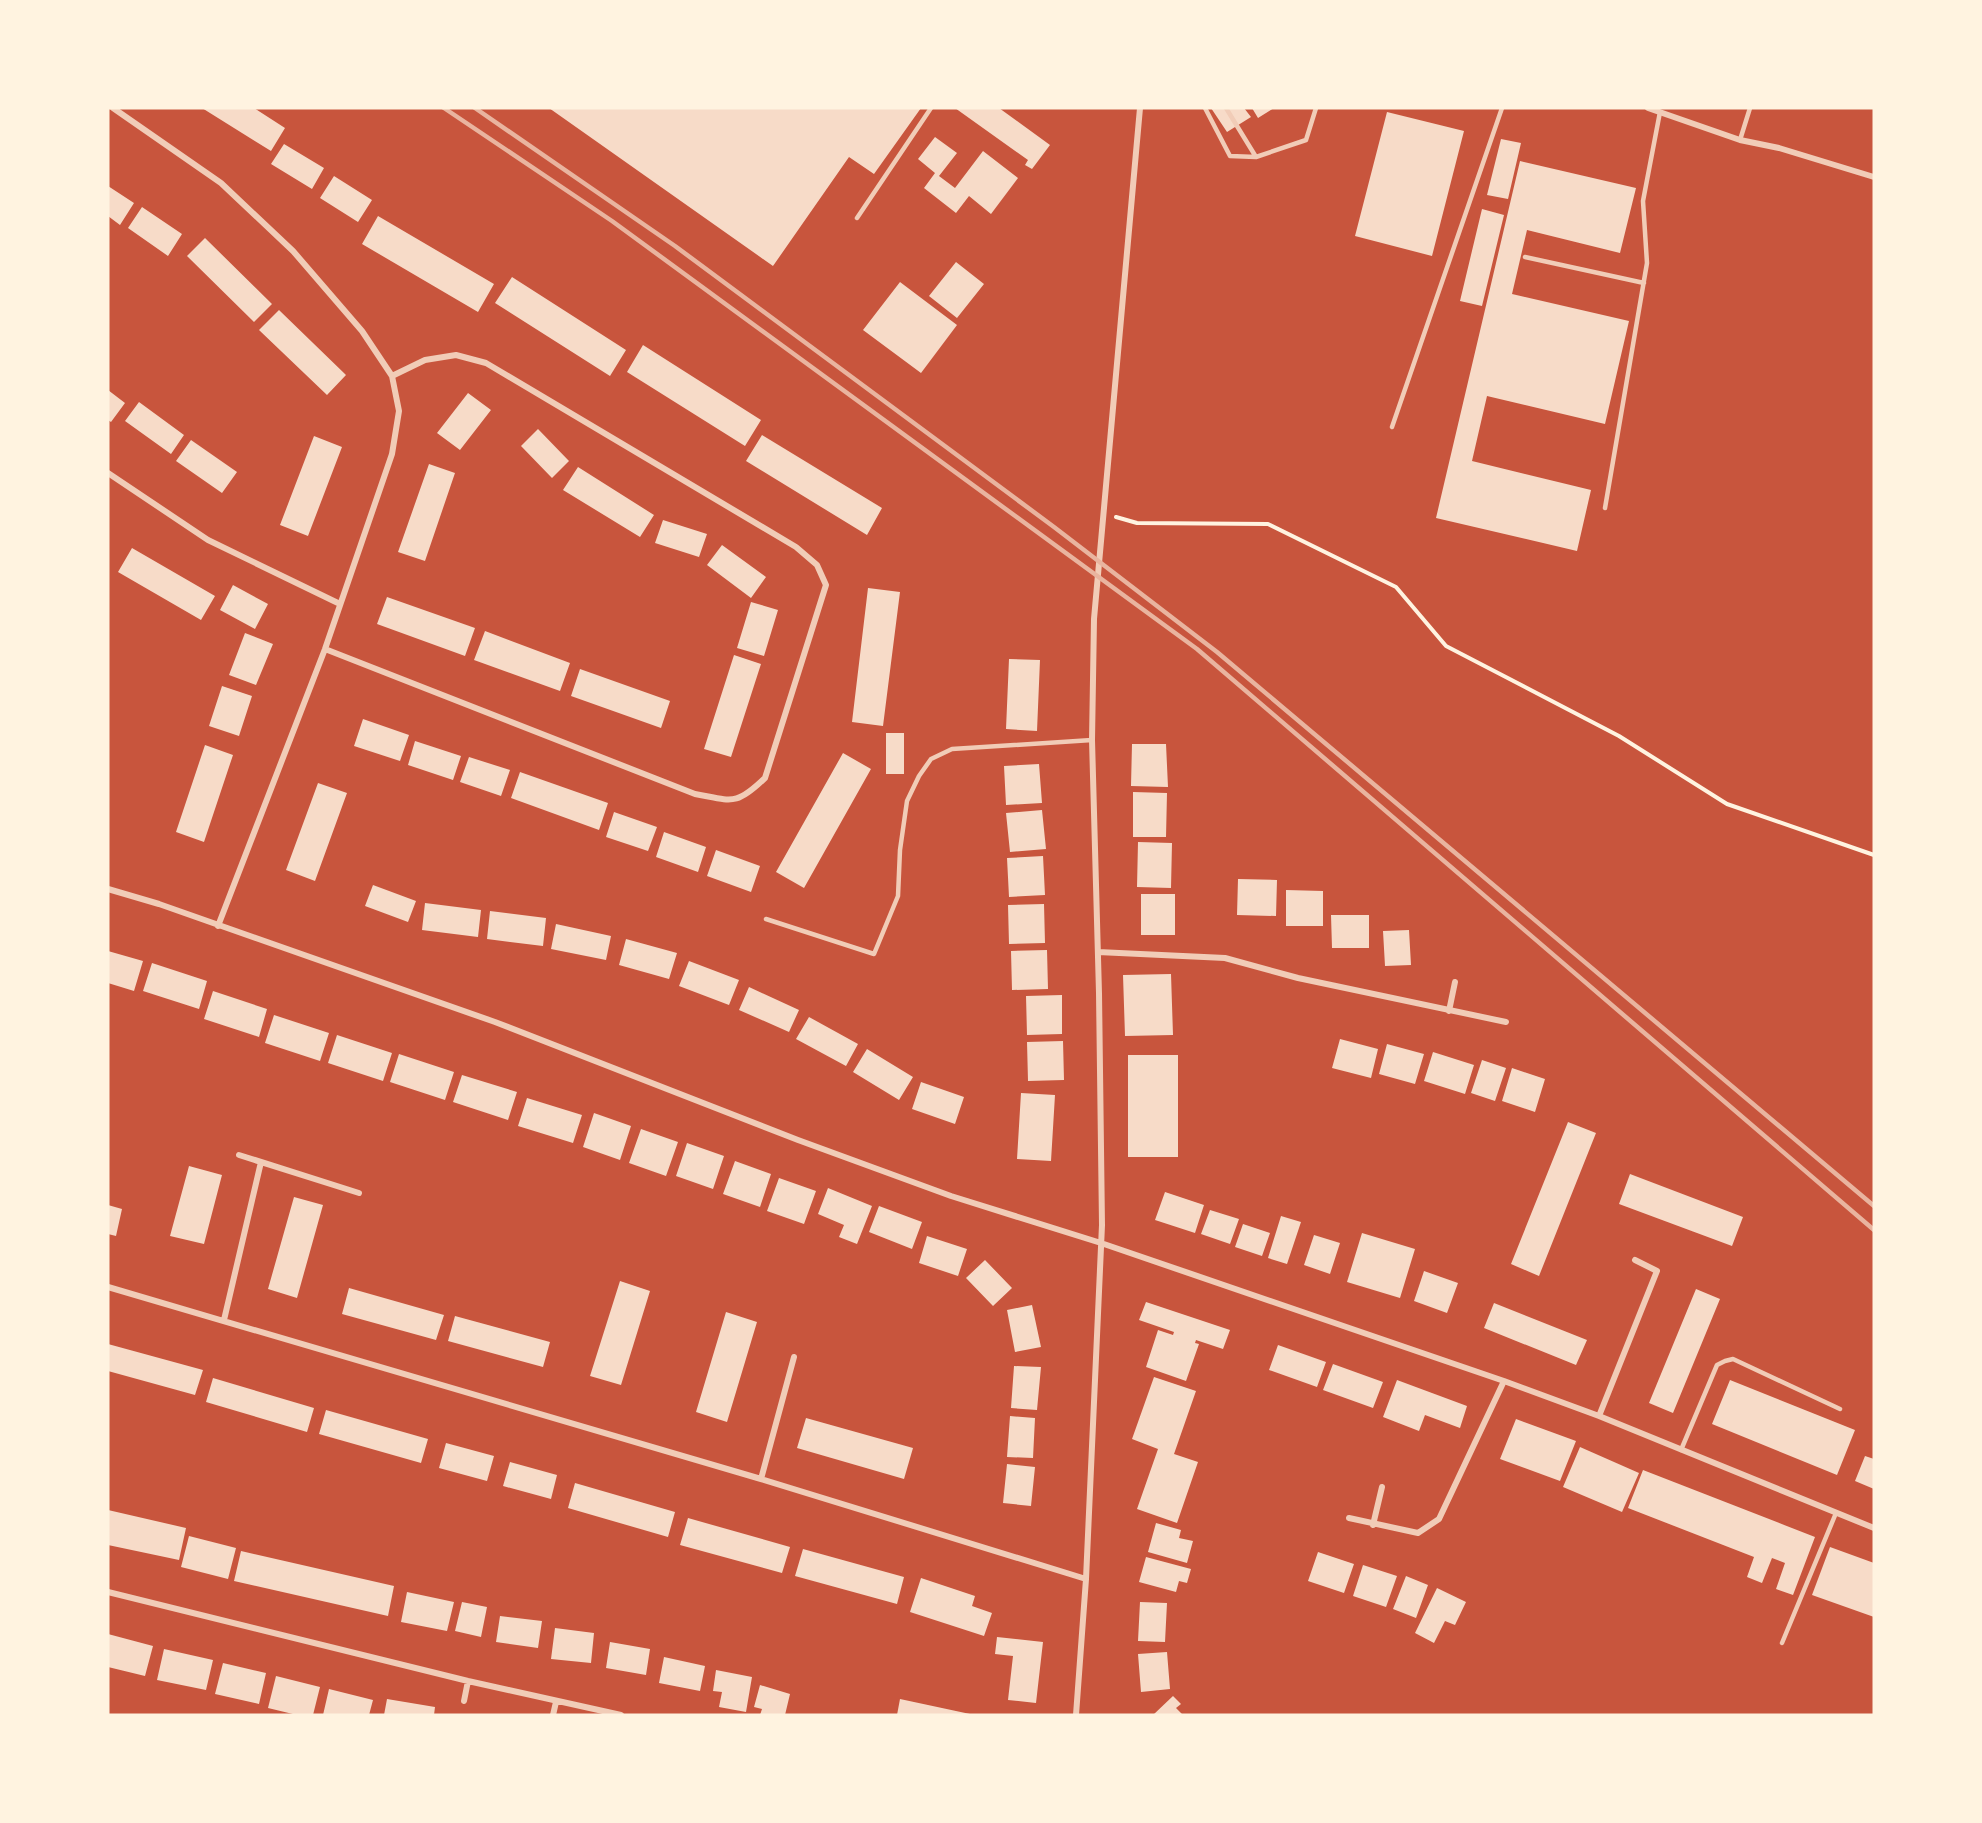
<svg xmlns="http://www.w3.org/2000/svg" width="1982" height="1823" font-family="Literata,serif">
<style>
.building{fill:#f7dbc8}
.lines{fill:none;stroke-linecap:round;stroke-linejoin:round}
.path{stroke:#fff3e0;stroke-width:4}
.service{stroke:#f1ccb7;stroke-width:4.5}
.minor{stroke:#f1ccb7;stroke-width:6}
.rail{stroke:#e9b49f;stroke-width:4.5}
</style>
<rect width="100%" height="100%" fill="#c8553d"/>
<path class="building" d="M202,108H254L285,128L271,151Z
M549,108H921L874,174L849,157L773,266Z
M955,108H999L1050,145L1032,169L1025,165L1028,160Z
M1211,108H1244L1251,117L1227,132Z
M1252,108H1274L1258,118Z
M1387,112L1464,131L1432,256L1355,236Z
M935,137L957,153L939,176L955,188L983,151L1018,178L991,214L969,196L956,213L924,188L935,173L918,159Z
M1501,139L1521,143L1508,199L1487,195Z
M284,144L324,168L312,189L271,164Z
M1520,161L1636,188L1620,253L1527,230L1512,294L1629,321L1605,424L1487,396L1472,461L1591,490L1577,551L1436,518Z
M334,176L372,200L358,222L320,198Z
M108,186L134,203L120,225L108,216Z
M142,207L182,234L168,256L128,228Z
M1482,209L1504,215L1482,306L1460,301Z
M378,216L494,284L478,312L362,244Z
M205,238L272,304L254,322L187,256Z
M956,262L984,284L957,318L929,296Z
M512,277L626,350L610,376L495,303Z
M900,282L957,325L921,373L863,330Z
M279,310L346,375L327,395L259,330Z
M643,345L761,420L745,446L627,372Z
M108,390L125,403L111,422L108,420Z
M468,393L491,410L460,450L437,433Z
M139,402L184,435L171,454L125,421Z
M538,429L569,461L552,478L521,446Z
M762,435L882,508L867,535L746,461Z
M314,436L342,447L308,536L280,525Z
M191,440L237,472L222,493L176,461Z
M429,464L455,473L425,561L398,552Z
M578,467L654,515L640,537L563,490Z
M663,520L707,534L699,557L655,543Z
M722,545L766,577L751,598L707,565Z
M132,548L215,596L201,620L118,572Z
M233,585L268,604L255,629L220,610Z
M868,588L900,592L883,726L852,722Z
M387,597L475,628L465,656L377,624Z
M751,602L778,610L764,656L737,648Z
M485,631L570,663L560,691L474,660Z
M245,633L273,644L256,685L229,675Z
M734,655L761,664L731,757L704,749Z
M1009,659L1040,660L1037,731L1006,729Z
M580,669L670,701L661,728L571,696Z
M222,686L252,696L239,736L209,726Z
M363,719L409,735L400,761L354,746Z
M886,733H904V774H886Z
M415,741L461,756L453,780L408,765Z
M1132,744H1166L1168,787L1131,786Z
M205,745L233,755L204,842L176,832Z
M843,753L871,769L804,888L776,872Z
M469,757L510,770L501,796L460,782Z
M1039,764L1042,803L1006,805L1004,766Z
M520,772L608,803L599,830L511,798Z
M318,783L347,793L315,881L286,870Z
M1133,792L1167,793L1166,837H1133Z
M1042,810L1046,849L1010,852L1006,813Z
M614,812L657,827L648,851L606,837Z
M664,832L706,847L698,872L656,857Z
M1138,842L1172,843L1171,888L1137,887Z
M716,850L760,866L751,892L707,876Z
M1043,856L1045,895L1009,897L1007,858Z
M1238,879L1277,880L1276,916L1237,915Z
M373,885L416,901L408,922L365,906Z
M1286,890L1323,891V926H1286Z
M1141,894H1175V935H1141Z
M425,903L481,910L478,937L422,930Z
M1044,904L1045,943L1009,944L1008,905Z
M490,911L546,918L543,946L487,939Z
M1331,915H1369V948H1332Z
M556,924L611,936L606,960L551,949Z
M1409,930L1411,965L1385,966L1383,931Z
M626,939L677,953L669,979L619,965Z
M1047,950L1048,989L1012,990L1011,951Z
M108,951L143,961L134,991L108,983Z
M689,961L739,980L729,1005L679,986Z
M152,963L207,981L199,1009L143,991Z
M1171,974L1173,1035L1125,1036L1123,975Z
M749,987L799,1010L789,1032L739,1010Z
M213,991L267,1009L259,1037L204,1019Z
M1062,995V1034L1027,1035L1026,996Z
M274,1015L329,1033L320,1061L265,1043Z
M809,1017L858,1044L846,1066L796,1039Z
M337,1035L392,1053L383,1081L328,1063Z
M1340,1039L1378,1049L1371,1078L1332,1068Z
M1063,1041L1064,1080L1028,1081L1027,1042Z
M1387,1044L1424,1054L1415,1084L1379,1074Z
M867,1049L913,1077L899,1100L853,1072Z
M1433,1052L1474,1065L1465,1094L1424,1081Z
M399,1054L454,1072L445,1100L390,1082Z
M1128,1055H1178V1157H1128Z
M1482,1060L1506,1068L1495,1101L1471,1093Z
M1512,1068L1545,1079L1535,1112L1502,1101Z
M462,1075L517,1092L508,1120L453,1102Z
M921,1082L964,1097L955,1124L912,1109Z
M1021,1093L1055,1095L1051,1161L1017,1159Z
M527,1098L582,1115L573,1143L518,1126Z
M594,1113L631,1126L620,1160L583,1147Z
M1568,1122L1596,1133L1539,1276L1511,1264Z
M641,1129L678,1142L666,1176L629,1163Z
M687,1143L724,1156L713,1189L676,1176Z
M735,1161L771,1174L760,1207L723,1194Z
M189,1166L222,1175L204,1244L170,1236Z
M1630,1174L1743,1217L1732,1246L1619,1204Z
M779,1178L816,1191L804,1224L767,1211Z
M828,1188L872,1206L857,1244L839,1237L844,1225L818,1214Z
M1165,1192L1204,1205L1195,1233L1155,1220Z
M294,1197L323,1205L297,1298L268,1289Z
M108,1205L122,1209L116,1236L108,1234Z
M879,1206L922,1222L912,1249L869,1232Z
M1210,1210L1239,1219L1230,1244L1201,1234Z
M1281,1216L1301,1222L1287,1264L1268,1258Z
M1243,1224L1270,1233L1262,1256L1235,1247Z
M1362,1233L1415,1249L1400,1298L1347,1282Z
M1314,1235L1340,1243L1330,1274L1304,1265Z
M927,1236L967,1249L958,1276L919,1263Z
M985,1260L1012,1288L993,1306L966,1278Z
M1424,1271L1458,1283L1447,1313L1414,1301Z
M620,1281L650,1291L621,1385L590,1376Z
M349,1288L444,1315L436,1340L342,1314Z
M1696,1289L1720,1299L1673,1413L1649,1403Z
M1146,1302L1230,1330L1223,1349L1196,1340L1195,1343L1199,1344L1186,1381L1146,1367L1158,1330L1173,1335L1174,1332L1139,1320Z
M1494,1303L1587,1340L1576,1365L1484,1328Z
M1032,1305L1041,1347L1015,1352L1007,1310Z
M726,1312L757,1322L727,1422L696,1412Z
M455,1316L550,1342L543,1367L448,1341Z
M108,1344L203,1370L195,1395L108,1371Z
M1278,1345L1326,1362L1317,1387L1269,1370Z
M1333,1364L1383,1382L1373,1408L1323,1390Z
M1014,1366L1041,1367L1037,1410L1011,1408Z
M1154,1377L1196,1391L1174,1454L1198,1462L1177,1523L1137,1509L1158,1449L1132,1439Z
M213,1378L314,1408L307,1432L206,1402Z
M1397,1380L1467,1406L1460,1428L1425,1415L1419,1431L1383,1417Z
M1730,1380L1855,1430L1837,1475L1712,1424Z
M326,1410L428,1439L421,1463L319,1434Z
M1010,1416L1035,1418L1033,1458L1007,1457Z
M806,1418L913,1448L904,1479L797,1448Z
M1516,1419L1576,1441L1560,1481L1500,1459Z
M446,1443L494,1456L487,1481L439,1468Z
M1580,1447L1639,1473L1622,1512L1563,1487Z
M1865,1456L1874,1459V1489L1855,1481Z
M510,1462L557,1475L551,1499L503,1486Z
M1007,1464L1035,1467L1031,1506L1003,1503Z
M1643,1470L1815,1537L1793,1595L1776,1589L1785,1563L1772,1558L1762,1583L1747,1577L1754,1557L1628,1508Z
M575,1483L675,1512L668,1537L568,1508Z
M108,1510L186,1528L179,1560L108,1545Z
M688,1518L790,1547L782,1573L680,1545Z
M1156,1523L1181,1530L1179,1538L1193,1541L1187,1563L1148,1552Z
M189,1536L236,1548L228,1579L181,1567Z
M1830,1547L1874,1563V1617L1812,1595Z
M803,1549L904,1577L897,1604L795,1576Z
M241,1551L394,1586L388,1616L234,1581Z
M1318,1552L1354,1564L1344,1593L1308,1581Z
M1146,1557L1191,1569L1187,1583L1179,1581L1176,1592L1139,1582Z
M1363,1565L1397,1576L1386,1607L1353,1596Z
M1406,1576L1428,1585L1416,1618L1393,1609Z
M921,1578L975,1596L972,1606L992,1613L984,1636L910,1612Z
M1437,1588L1466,1602L1455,1625L1445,1621L1434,1643L1415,1633Z
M407,1592L454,1602L447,1631L401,1622Z
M462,1602L487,1607L481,1637L455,1631Z
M1140,1602L1167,1603L1165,1642L1138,1641Z
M500,1616L542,1621L538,1648L496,1642Z
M555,1628L594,1633L591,1663L551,1659Z
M108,1634L153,1646L145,1676L108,1667Z
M997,1637L1043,1642L1036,1703L1008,1700L1013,1656L995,1654Z
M610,1642L650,1649L646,1675L606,1668Z
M164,1649L213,1660L206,1690L157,1680Z
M1167,1652L1170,1689L1141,1692L1138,1654Z
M664,1657L705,1666L700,1691L659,1683Z
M223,1663L266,1673L259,1704L215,1694Z
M716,1670L752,1677L746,1712L719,1707L722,1692L713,1691Z
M276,1676L320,1687L313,1715H297L268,1708Z
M760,1685L790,1694L785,1715H760L762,1709L754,1707Z
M329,1689L373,1700L369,1715H323Z
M1173,1696L1181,1704L1176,1708L1183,1715H1153Z
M387,1699L435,1707L434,1715H384Z
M900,1699L970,1714V1715H897Z"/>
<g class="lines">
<path class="path" d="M1116,517L1137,523L1268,524L1396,587L1446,646L1619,736L1727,804L1874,855"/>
<path class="service" d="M1205,108L1230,156L1256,157L1306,140L1316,108
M1226,108L1256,157
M1740,140L1750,108
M857,218L931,108
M1525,257L1644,283
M1392,427L1502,108
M1605,508L1647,263L1643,201L1660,112
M766,919L874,954L898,896L900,850L907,801L919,776L931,759L952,749L1092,740
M1681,1450L1717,1365L1725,1361L1733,1359L1840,1409
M1782,1643L1836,1513"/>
<path class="minor" d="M113,108L221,183L293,251L362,331L392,376L399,411L392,454L325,649L218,926
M1648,108L1740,140L1779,148L1874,177
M108,473L208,540L340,604
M325,649L695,794C733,801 736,806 765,778L826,585L817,565L796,547L486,363L456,355L425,360L392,376
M108,889L159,904L495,1022L798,1140L951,1196L1101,1243L1504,1381L1599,1416L1874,1528
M1098,952L1225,958L1298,978L1506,1022
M1449,1011L1455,982
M239,1155L359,1193
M108,1287L761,1479L1086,1579
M224,1320L261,1162
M1599,1416L1657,1271L1635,1260
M761,1479L794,1357
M1349,1518L1418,1533L1439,1519L1504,1381
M1373,1525L1382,1487
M108,1592L468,1681L621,1715
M464,1701L468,1681
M553,1715L556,1702
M1076,1715L1086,1579L1102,1225L1099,993L1092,740L1094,619L1140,108"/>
<path class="rail" d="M444,108L612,221L1197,649L1874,1230
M475,108L675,246L1054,527L1217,652L1874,1206"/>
</g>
<rect width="1982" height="1823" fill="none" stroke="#fff3e0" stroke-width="219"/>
</svg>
